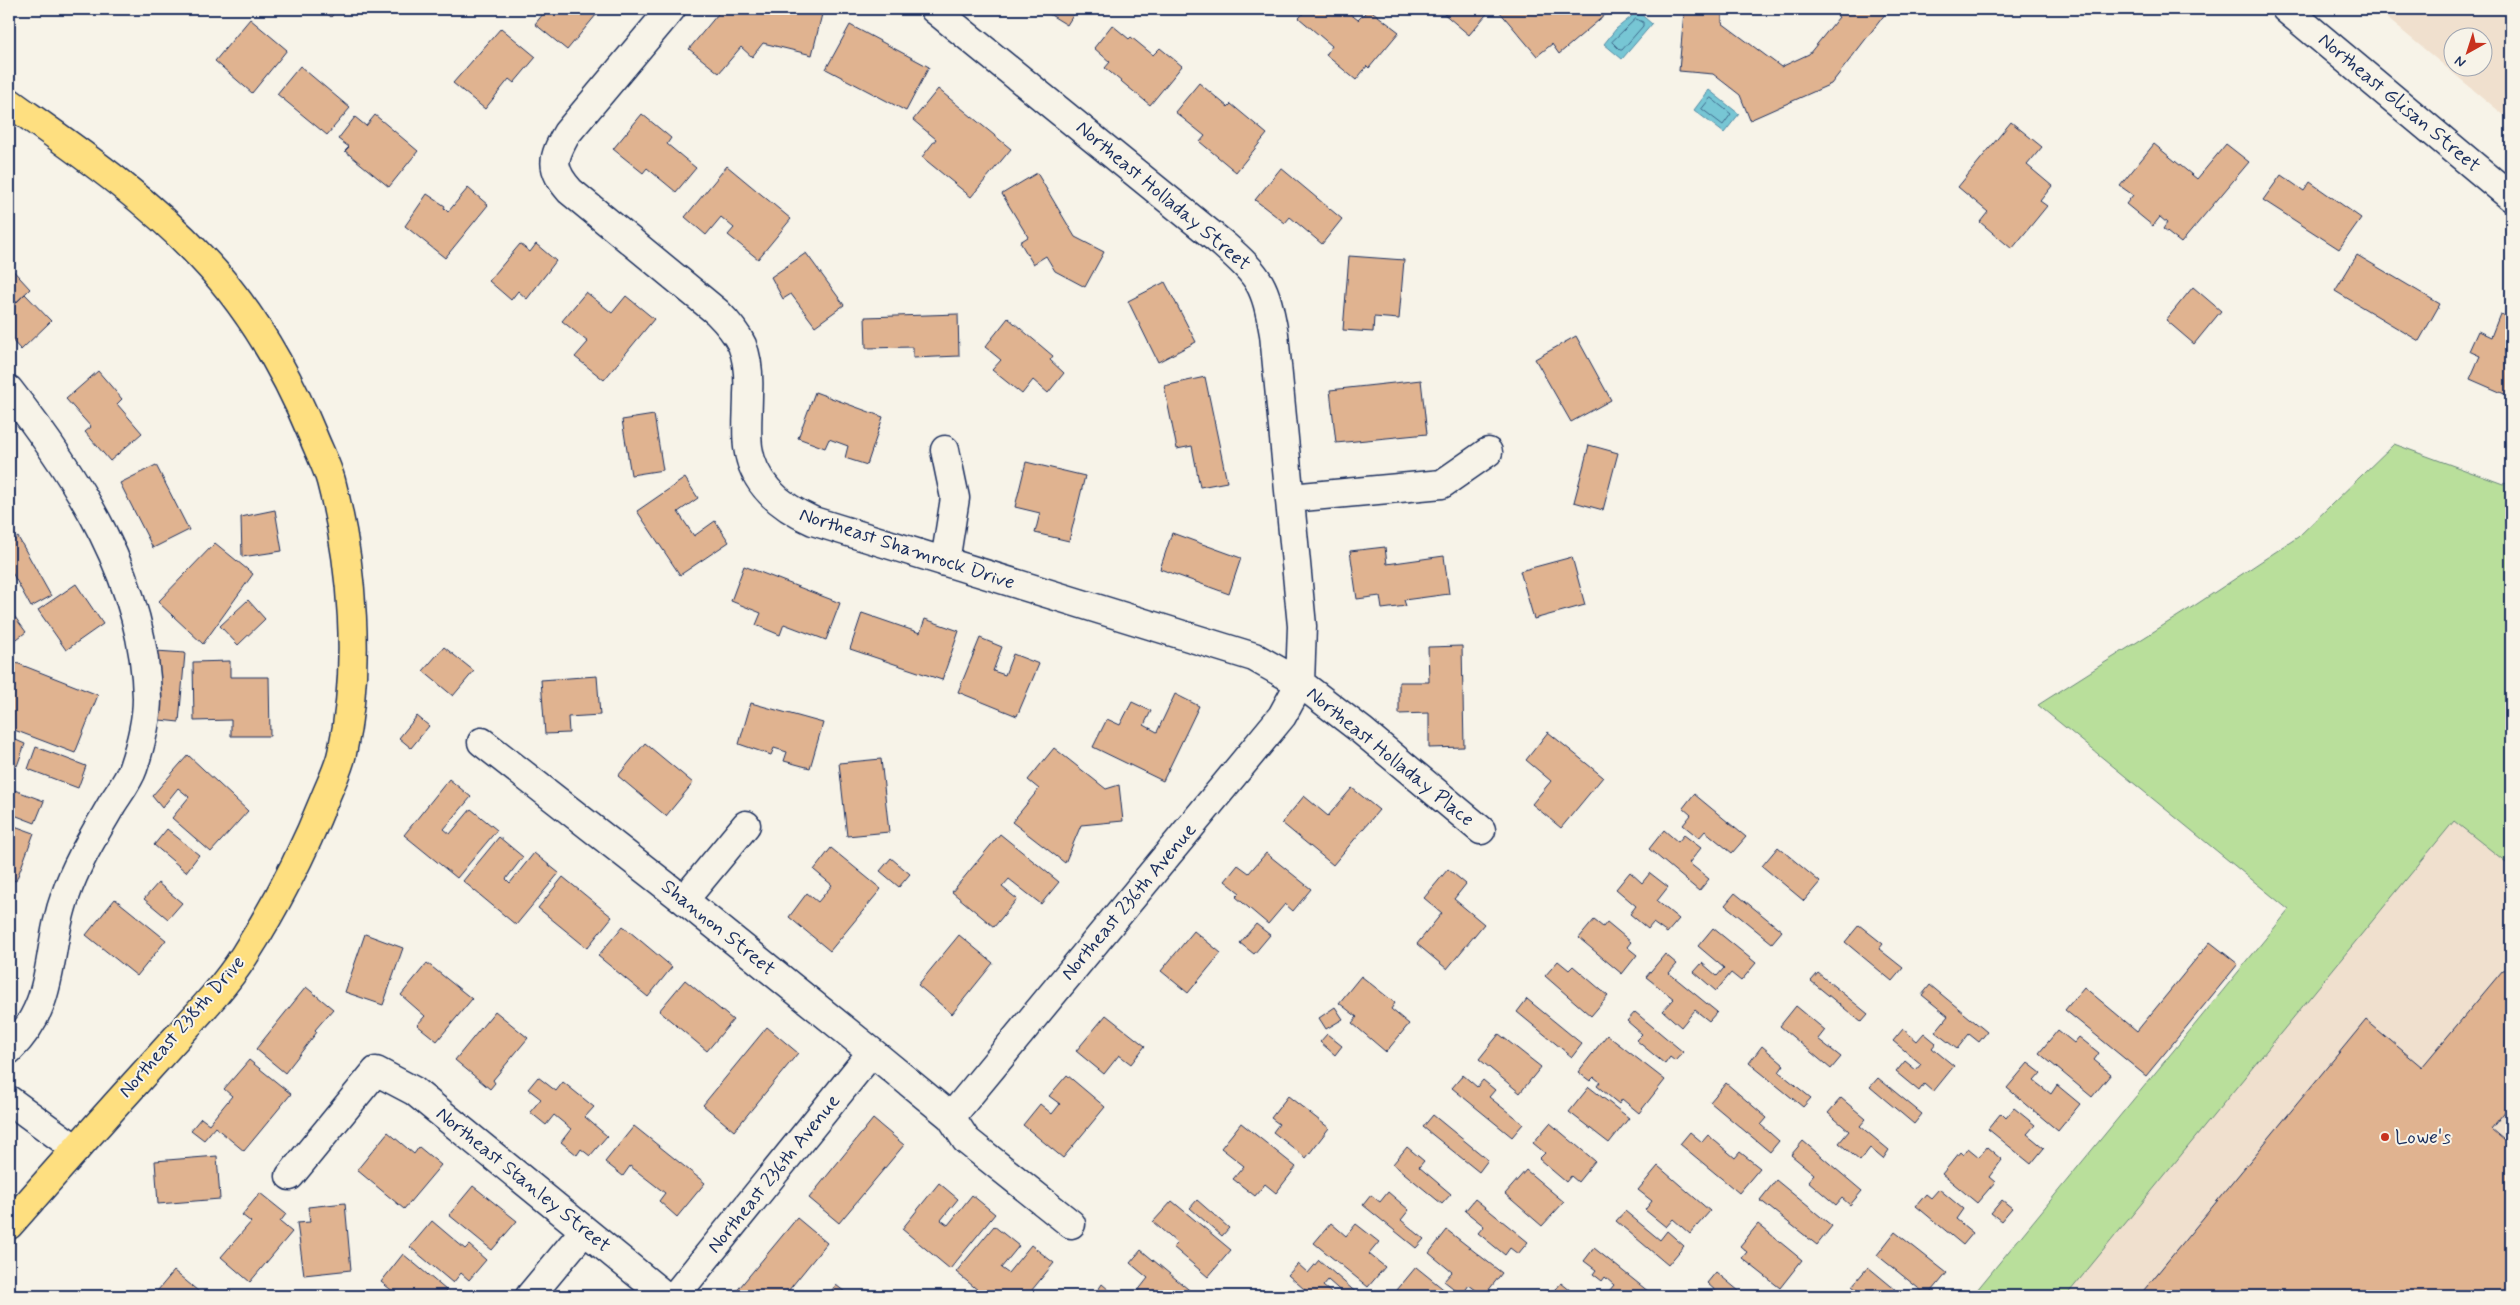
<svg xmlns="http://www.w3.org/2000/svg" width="2520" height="1305" font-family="Mynerve,sans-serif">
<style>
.built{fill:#f0e0ce;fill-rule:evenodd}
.green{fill:#b9df9b;stroke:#6a877c}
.water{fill:#77c6d4;stroke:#528aa5}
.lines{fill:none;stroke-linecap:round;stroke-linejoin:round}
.shore{stroke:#406b8d;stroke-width:1}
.building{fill:#e0b390;stroke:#1b2f5e}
.street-casing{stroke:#1b2f5e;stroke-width:31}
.secondary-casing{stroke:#1b2f5e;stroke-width:31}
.highway-casing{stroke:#1b2f5e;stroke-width:31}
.street{stroke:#f7f3e8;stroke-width:28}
.secondary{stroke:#f7f3e8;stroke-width:28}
.highway{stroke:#fedf80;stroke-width:28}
.poi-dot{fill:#c8321e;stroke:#f7f3e8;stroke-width:2}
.labels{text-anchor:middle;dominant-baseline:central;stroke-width:4;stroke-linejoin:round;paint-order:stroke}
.street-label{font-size:20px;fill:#1b2f5e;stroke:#f7f3e8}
.poi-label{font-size:20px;fill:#1b2f5e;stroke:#f7f3e8;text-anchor:start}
</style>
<rect width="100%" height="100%" fill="#f7f3e8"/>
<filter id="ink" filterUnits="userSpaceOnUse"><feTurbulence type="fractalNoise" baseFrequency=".02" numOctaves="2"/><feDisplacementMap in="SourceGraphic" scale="10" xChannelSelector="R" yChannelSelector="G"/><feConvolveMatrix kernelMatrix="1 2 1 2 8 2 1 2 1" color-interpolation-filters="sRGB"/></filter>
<g filter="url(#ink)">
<path class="built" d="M2376,9H2511V121ZM2452,38H2482V68H2452Z
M2511,644V1296H1972Z"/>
<path class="green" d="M2394,444L2503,484L2511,482V866L2454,821L2066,1296H1972L2289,910L2038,705L2197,604L2298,537Z"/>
<path class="water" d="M1633,10H1636L1652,24L1622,59L1604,44L1616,29L1631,17Z
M1709,90L1739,114L1724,133L1694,110Z"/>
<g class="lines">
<path class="shore" d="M1636,19L1643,22V26L1622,50H1620L1612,42Z
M1711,98L1731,114L1723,125L1702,109Z"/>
</g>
<path class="building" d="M322,9H338L331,17Z
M547,9H601L567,50L535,24Z
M722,9L823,10L812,55L763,43L752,57L741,47L719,73L689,49Z
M1041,9H1077L1067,25Z
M1307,9H1353L1349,13L1358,20L1369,9L1399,32L1369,68L1367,66L1356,80L1326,55L1332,46L1299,18Z
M1445,9H1491L1469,35L1442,12Z
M1502,9H1555L1558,12L1561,9H1612L1559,54L1552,44L1537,56L1499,11Z
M1828,9H1889L1831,84L1750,120L1740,95L1713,74L1679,71L1684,11L1722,14V23L1781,67L1809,54L1839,17Z
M250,19L287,50L252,93L215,61Z
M850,25L929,67L906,111L826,69Z
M1112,25L1129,39L1131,37L1153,55L1160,48L1182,66L1150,105L1105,68L1110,62L1094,48Z
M501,28L536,57L514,83L509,79L485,109L453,83Z
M300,66L350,108L327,135L277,94Z
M1199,83L1228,107L1231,104L1267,134L1236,172L1200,142L1205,136L1175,112Z
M938,89L1011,149L971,197L922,157L936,139L913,120Z
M642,114L671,138L667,144L696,168L676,192L647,168L643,173L613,149Z
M375,115L418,151L389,187L345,151L349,147L338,139L355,117L366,126Z
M2011,122L2042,147L2027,165L2052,186L2040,201L2047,206L2012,249L1980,222L1988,212L1958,187Z
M2154,144L2197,179L2226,144L2249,162L2181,243L2163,229L2167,223L2160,217L2153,226L2126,204L2133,195L2120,186Z
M727,166L791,219L758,259L728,235L734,228L721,217L706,235L685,217Z
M1281,168L1342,219L1322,244L1290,217L1285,223L1255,200Z
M1037,173L1075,237L1104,252L1085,287L1055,271L1046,256L1033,264L1020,242L1028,237L1002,194Z
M2281,175L2304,191L2310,182L2361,218L2339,249L2263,200Z
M468,188L488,205L445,258L405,226L427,194L445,206L444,208L448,212Z
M520,244L530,252L536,244L556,261L527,299L518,291L511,300L489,281Z
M806,253L844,305L815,326L791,294L783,299L771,277Z
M2357,255L2440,304L2419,341L2335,291Z
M1349,256L1404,260L1399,319L1374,317L1373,332L1343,330Z
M9,266L30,289L9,309Z
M1165,282L1196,342L1158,362L1128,301Z
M2193,287L2221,311L2194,344L2166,320Z
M586,292L612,313L626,296L654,319L604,380L575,357L588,342L562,321Z
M25,294L51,321L21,350L9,337V310Z
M958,314L959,356L913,358V347L866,348L865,317Z
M2500,314L2511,318V391L2509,396L2470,379L2480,356L2469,351L2478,331L2491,337Z
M1008,318L1053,356L1050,360L1064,373L1048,393L1033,380L1022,394L992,370L1001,360L985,347Z
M1576,336L1611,400L1571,422L1535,359Z
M98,371L122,399L117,404L142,433L110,461L85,432L91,427L66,399Z
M1205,377L1227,482L1200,487L1192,446L1177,449L1164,386Z
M1421,380L1427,434L1336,443L1330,390Z
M815,392L883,417L867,465L845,458L848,446L829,439L825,448L798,438Z
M654,415L663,470L631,475L622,420Z
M1589,445L1618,453L1603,510L1574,502Z
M1026,462L1085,476L1069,541L1035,533L1040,513L1015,507Z
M156,465L189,530L153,548L120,483Z
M685,478L698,498L678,512L694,536L715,521L729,542L680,575L637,511Z
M275,510L282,551L242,557L241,517Z
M1172,533L1241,558L1229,594L1160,569Z
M18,537L51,596L31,607L9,567V543Z
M215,543L253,574L203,644L158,602Z
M1385,547L1387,564L1444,556L1449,594L1404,600L1406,606L1382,609L1380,596L1357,599L1350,551Z
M1572,557L1585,605L1534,619L1520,571Z
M744,566L840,603L826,640L784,624L780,635L756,625L761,613L731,601Z
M76,584L103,624L66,650L38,610Z
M248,600L265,619L238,645L220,626Z
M9,609L26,632L9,645Z
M862,613L920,633L925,619L959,631L942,680L850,649Z
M980,638L1002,647L993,671L1005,675L1013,654L1039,664L1017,716L958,692Z
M1462,646L1464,747L1429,748V713L1399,714V682H1429L1428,647Z
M444,647L474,671L453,696L423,671Z
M156,651L185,653L179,722L150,719Z
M9,660L98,695L75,753L9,728Z
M230,661V677H269L270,736H231V720L194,721L193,662Z
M597,676L600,715L568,717L569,733L545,734L541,680Z
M1175,694L1199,706L1163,781L1093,747L1107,719L1120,725L1132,702L1151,711L1144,725L1157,732Z
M751,703L823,723L810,768L784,761L787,752L774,748L771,755L739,744Z
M417,716L429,726L411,748L399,738Z
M1548,732L1603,777L1561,828L1532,804L1551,781L1526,760Z
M9,737L25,744L17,766L9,762Z
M645,743L693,783L666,816L618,776Z
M36,747L86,766L78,788L28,769Z
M1054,748L1106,789L1119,785L1123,821L1081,825L1065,863L1012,822L1039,789L1028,780Z
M188,755L248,811L211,852L172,818L189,797L178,788L162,808L152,796Z
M881,759L889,832L847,836L839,763Z
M449,779L471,797L444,829L450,834L471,809L497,830L457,878L404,835Z
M9,788L44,801L35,823L9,813Z
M1352,788L1379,810L1333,865L1282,823L1304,796L1328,816Z
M1694,794L1746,837L1732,853L1705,831L1699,838L1683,825L1691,815L1683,808Z
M9,824L34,833L16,881L9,879Z
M167,829L199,855L186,872L154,845Z
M1664,830L1678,842L1684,835L1701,848L1689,863L1709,879L1699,891L1649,849Z
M1000,834L1059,882L1041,904L1009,879L1002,887L1017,899L994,927L952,892Z
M499,837L523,857L506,879L510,883L534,853L559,873L516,925L463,881Z
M1778,847L1820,882L1804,901L1762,866Z
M831,848L881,889L830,951L789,917L807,893L818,902L832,885L814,870Z
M1266,853L1311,889L1293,911L1285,904L1268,924L1236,897L1240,893L1225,881L1238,865L1249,873Z
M891,858L910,874L899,887L880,871Z
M1448,869L1466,884L1454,899L1484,924L1447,969L1417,944L1442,913L1424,898Z
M1630,872L1642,883L1650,873L1668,887L1657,901L1679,919L1667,933L1653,923L1648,929L1630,914L1636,906L1616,889Z
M563,877L612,917L587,948L538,908Z
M158,883L182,903L168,919L144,899Z
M1735,893L1782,931L1772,943L1725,905Z
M115,899L166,940L137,976L86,935Z
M1594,920L1603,927L1607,922L1631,942L1627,947L1637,955L1622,974L1579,938Z
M1256,924L1270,935L1254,954L1240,943Z
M1859,925L1883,944L1879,949L1903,968L1892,981L1845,942Z
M623,926L672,967L648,997L598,956Z
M1713,928L1756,963L1741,981L1731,973L1716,991L1694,972L1702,963L1717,976L1724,968L1698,946Z
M1194,931L1221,953L1188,993L1161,971Z
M365,934L403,948L383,1005L345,992Z
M959,935L993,963L952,1014L918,985Z
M2210,942L2238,964L2146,1076L2065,1010L2084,987L2137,1031Z
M1665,954L1677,964L1669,973L1717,1012L1709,1021L1695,1010L1681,1027L1663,1011L1674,999L1646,977Z
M1558,961L1569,970L1573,966L1608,996L1591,1016L1545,976Z
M427,963L472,999L437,1041L417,1025L425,1016L401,995Z
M2511,969V1104L2491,1129L2511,1146V1296H2139L2366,1020L2422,1067L2503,970Z
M1818,973L1868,1014L1861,1022L1811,981Z
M1361,976L1395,1003L1391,1009L1409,1024L1386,1052L1352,1023L1357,1017L1339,1003Z
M685,980L733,1020L707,1051L659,1011Z
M1930,985L1987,1032L1979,1042L1969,1034L1957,1049L1935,1032L1948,1016L1922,995Z
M306,987L333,1009L315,1030L317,1032L285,1073L256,1049Z
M1527,999L1582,1044L1572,1057L1517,1012Z
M1796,1006L1825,1030L1818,1039L1841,1057L1831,1069L1780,1026Z
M1335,1007L1343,1019L1326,1029L1319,1018Z
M495,1011L528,1038L493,1080L495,1083L490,1089L455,1060Z
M1635,1012L1683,1052L1675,1061L1670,1057L1665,1064L1636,1040L1642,1034L1627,1021Z
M1106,1015L1145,1046L1131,1064L1119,1055L1104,1074L1076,1051Z
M767,1027L798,1053L734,1131L703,1105Z
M1903,1029L1917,1041L1924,1033L1936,1043L1932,1048L1954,1066L1933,1092L1924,1084L1919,1091L1896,1072L1905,1061L1916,1070L1921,1064L1893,1041Z
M2058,1030L2074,1043L2079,1037L2099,1053L2094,1060L2111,1074L2092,1097L2039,1053Z
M1327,1034L1342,1046L1335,1055L1320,1042Z
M1499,1034L1541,1067L1520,1093L1479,1059Z
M1607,1035L1665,1080L1639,1113L1622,1099L1619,1104L1597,1086L1600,1082L1594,1077L1590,1081L1578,1072Z
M1762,1046L1784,1065L1779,1072L1811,1098L1803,1107L1749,1063Z
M249,1060L291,1094L244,1151L215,1127L204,1140L191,1130L201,1118L209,1124L232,1096L224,1089Z
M2028,1063L2041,1073L2034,1081L2051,1094L2057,1085L2080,1104L2058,1131L2007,1088Z
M1067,1075L1105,1107L1063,1158L1023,1125L1040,1104L1052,1114L1060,1104L1049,1096Z
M1463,1075L1477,1087L1483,1080L1495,1090L1489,1097L1523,1124L1512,1137L1452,1088Z
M538,1077L556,1091L563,1082L594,1107L585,1117L607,1136L590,1156L581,1149L577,1155L561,1142L571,1129L554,1115L546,1125L530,1112L541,1099L528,1089Z
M1878,1078L1922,1114L1914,1124L1870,1087Z
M1726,1083L1767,1118L1761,1125L1779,1141L1770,1152L1710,1102Z
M1589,1087L1629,1118L1609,1143L1569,1112Z
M1288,1096L1329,1128L1306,1158L1273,1132L1279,1124L1271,1118Z
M1841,1098L1866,1119L1860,1126L1889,1150L1883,1159L1870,1148L1860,1161L1839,1143L1849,1131L1828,1113Z
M2014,1108L2035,1125L2027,1134L2044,1148L2031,1164L1988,1129L2001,1113L2006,1118Z
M1433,1115L1488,1160L1479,1172L1423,1127Z
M873,1119L904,1145L839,1223L809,1198Z
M1241,1123L1296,1167L1276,1193L1265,1184L1255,1196L1233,1179L1244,1166L1221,1148Z
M1550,1123L1595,1161L1578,1182L1571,1176L1566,1182L1539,1159L1545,1153L1533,1143Z
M634,1126L705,1183L677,1217L659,1201L665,1193L630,1166L623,1176L605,1162Z
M388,1132L414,1154L419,1147L441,1165L404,1209L357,1170Z
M1690,1132L1702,1142L1708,1135L1735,1158L1740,1152L1760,1168L1739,1193L1680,1144Z
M1803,1141L1862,1191L1850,1205L1842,1198L1836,1205L1808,1181L1814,1174L1791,1155Z
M1407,1147L1424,1161L1419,1167L1451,1194L1442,1204L1393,1164Z
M1987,1147L2002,1160L1989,1177L1995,1182L1977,1203L1942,1174L1960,1152L1963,1155L1968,1148L1979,1157Z
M217,1156L220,1199L158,1204L155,1161Z
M1658,1166L1710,1211L1690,1234L1673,1219L1666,1227L1645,1210L1652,1201L1638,1190Z
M1526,1170L1564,1202L1542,1226L1505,1194Z
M1776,1180L1832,1226L1817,1245L1760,1200Z
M939,1183L958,1199L941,1220L948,1225L972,1195L995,1214L950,1269L902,1229Z
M473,1186L517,1221L492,1250L449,1215Z
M1939,1189L1963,1209L1956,1219L1973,1233L1963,1245L1916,1206L1926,1194L1931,1198Z
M1388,1192L1409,1210L1401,1220L1424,1239L1416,1248L1363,1205L1371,1195L1380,1202Z
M260,1193L286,1214L280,1222L292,1232L250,1282L221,1257L251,1222L242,1215Z
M1475,1199L1528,1242L1518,1254L1510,1248L1505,1255L1478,1233L1484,1226L1465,1211Z
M1197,1200L1229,1228L1222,1236L1190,1208Z
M2002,1200L2012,1208L2001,1221L1991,1213Z
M1172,1201L1231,1250L1208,1277L1173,1247L1177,1243L1153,1222Z
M345,1203L351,1270L304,1275L297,1223L310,1222L308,1207Z
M1625,1211L1660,1240L1667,1231L1684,1246L1668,1265L1616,1221Z
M797,1218L827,1243L784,1296H738L735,1293Z
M432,1221L465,1249L469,1245L486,1260L469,1280L461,1273L453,1283L410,1247Z
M1331,1223L1346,1236L1356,1224L1379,1242L1369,1254L1385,1267L1368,1287L1314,1243Z
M1758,1224L1802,1260L1780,1288L1742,1258L1747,1252L1740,1246Z
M994,1226L1019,1246L1001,1268L1008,1273L1031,1245L1054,1263L1027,1296H985L956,1272Z
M1447,1230L1502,1273L1484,1296L1469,1285L1462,1295L1444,1281L1452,1272L1429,1253Z
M1895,1232L1947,1273L1928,1296L1877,1255Z
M1594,1248L1649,1292L1645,1296H1616L1609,1291L1614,1285L1605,1277L1602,1281L1593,1274L1596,1270L1584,1261Z
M1141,1250L1194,1294L1192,1296H1142L1137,1292L1148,1278L1130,1263Z
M403,1254L452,1295L451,1296H399L381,1282Z
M1319,1260L1360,1296H1346L1328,1280L1323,1286L1335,1296H1312L1288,1275L1298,1264L1308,1273Z
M1416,1267L1452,1296H1405L1397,1290Z
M1868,1267L1902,1295L1901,1296H1864L1852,1286Z
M174,1271L204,1296H153Z
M1716,1272L1745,1296H1713L1717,1292L1707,1283Z
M1561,1283L1576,1295L1579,1291L1587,1296H1555L1552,1294Z
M1102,1284L1116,1296H1094Z
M836,1285L850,1296H827Z"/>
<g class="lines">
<defs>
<path id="street" d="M671,9L567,133C552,159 550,168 570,191L717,312C727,322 736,332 742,345C748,360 749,378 748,394C748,411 746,430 748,447C753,484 781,507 813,521L1254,657L1300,683L1361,730L1481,830
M934,9L1223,244C1261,278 1265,284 1274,334L1302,626L1300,683L1282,716L951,1117
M9,390C78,478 145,582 147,698C147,720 140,747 133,768C129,780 119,793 112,804C95,834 77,862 66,894C44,953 59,1001 9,1050
M945,450L955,498L945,562
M1291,498L1442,484L1488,452
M482,742L684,900L872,1052L951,1117L966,1140L1071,1224
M684,900L746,825
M9,1100L76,1149
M290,1176L376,1071L414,1091L665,1296
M530,1296L584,1231
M675,1296L872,1052"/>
<path id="secondary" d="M2286,9L2511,197"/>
<path id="highway" d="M9,102C76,150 144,196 201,257C250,308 286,371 313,436C319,451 327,466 331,481C353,565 361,667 342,753C339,768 331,783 325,798C303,853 276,906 244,956C221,992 188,1024 160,1056C109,1112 59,1168 9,1225"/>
</defs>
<use href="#street" class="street-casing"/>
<use href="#secondary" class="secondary-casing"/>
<use href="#highway" class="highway-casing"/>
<use href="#street" class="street"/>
<use href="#secondary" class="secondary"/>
<use href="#highway" class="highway"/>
</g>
</g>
<circle class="poi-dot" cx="2385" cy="1137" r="5"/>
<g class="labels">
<g class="street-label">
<text transform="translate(2399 103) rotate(40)">Northeast Glisan Street</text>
<text transform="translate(1163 196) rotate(40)">Northeast Holladay Street</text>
<text transform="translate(907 549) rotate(18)">Northeast Shamrock Drive</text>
<text transform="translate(1390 757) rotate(39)">Northeast Holladay Place</text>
<text transform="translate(1129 902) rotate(-50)">Northeast 236th Avenue</text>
<text transform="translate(718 928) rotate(39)">Shannon Street</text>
<text transform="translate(182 1027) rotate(-49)">Northeast 238th Drive</text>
<text transform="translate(774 1174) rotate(-51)">Northeast 236th Avenue</text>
<text transform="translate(523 1180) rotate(39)">Northeast Stanley Street</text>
</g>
<g class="poi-label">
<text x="2395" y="1137">Lowe's</text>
</g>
</g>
<rect width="2520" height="1305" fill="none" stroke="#f7f3e8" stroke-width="30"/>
<rect x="15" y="15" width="2490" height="1275" fill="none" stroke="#1b2f5e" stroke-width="2" filter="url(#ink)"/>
<g transform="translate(2468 52) rotate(219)"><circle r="24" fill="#f7f3e8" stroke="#9fa5b1"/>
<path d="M0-4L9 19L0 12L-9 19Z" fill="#c8321e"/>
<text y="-8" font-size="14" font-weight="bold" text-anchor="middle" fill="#1b2f5e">N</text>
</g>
</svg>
